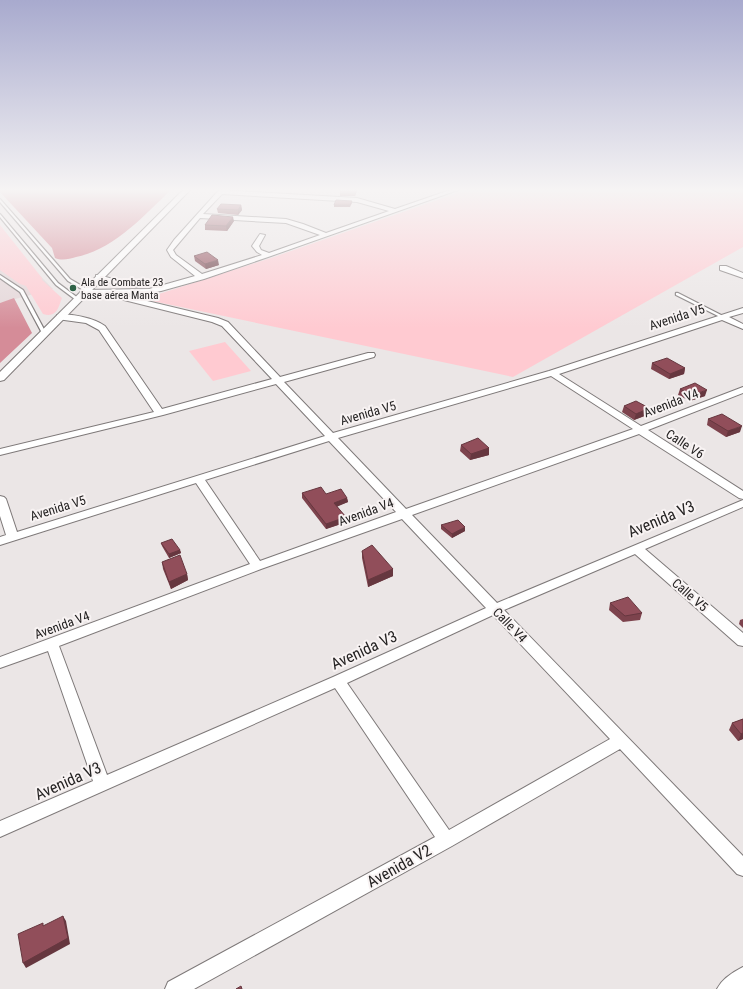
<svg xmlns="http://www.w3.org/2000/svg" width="743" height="989" font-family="'Roboto Condensed',sans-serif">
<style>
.built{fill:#e4d6d8}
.green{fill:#ffcad1}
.forest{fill:#d58c98}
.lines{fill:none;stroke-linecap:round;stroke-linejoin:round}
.service-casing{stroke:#7e7979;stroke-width:2.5}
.minor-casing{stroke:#7e7979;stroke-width:2}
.tertiary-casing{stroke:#7e7979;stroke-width:2}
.service{fill:#fff;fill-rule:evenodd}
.minor{fill:#fff;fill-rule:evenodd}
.tertiary{fill:#fff;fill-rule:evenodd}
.wall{fill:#7d434d}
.shaded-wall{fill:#66373f}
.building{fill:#914e5a;stroke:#66373f}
.poi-dot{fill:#2f6348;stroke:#f8f3f3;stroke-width:1.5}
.labels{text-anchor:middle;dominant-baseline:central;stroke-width:4;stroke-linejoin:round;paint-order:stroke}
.far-poi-label{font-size:11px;fill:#252323;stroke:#f8f3f3;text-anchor:start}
.street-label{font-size:13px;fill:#252323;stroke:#f8f3f3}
.near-street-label{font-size:16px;fill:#252323;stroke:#f8f3f3}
</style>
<rect width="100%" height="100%" fill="#ebe6e6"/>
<path class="built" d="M0,235L53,289L0,303Z"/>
<path class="green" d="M466,190H743V247L513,377L119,294L156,292L159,294L271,258Z
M0,225L42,278V280L62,298C58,309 56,318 43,314L26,286L20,284L0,270Z
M225,342L251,371L213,381L189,351Z"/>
<path class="forest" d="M0,190H171C143,216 115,249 76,257C69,259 62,261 55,258L52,248L0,192Z
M14,298L32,333L0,363V303Z"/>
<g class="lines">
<defs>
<path id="service" d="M0,199L70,279L87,289V291H85L68,281L0,202Z
M0,214L58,283L78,298V300H76L56,285L0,217Z
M0,275L23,290L46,333L45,334H43L42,333L20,292L0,278Z
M676,293H678L725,317L722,318L676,295Z"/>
<path id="minor" d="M219,190L357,198L395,209L450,190H458L271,256L204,279L161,291L149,293L118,294L218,318L228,322L280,377L368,353H374L375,355L374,357L284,382L333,433L549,371L743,308V313L729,317L743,324V329L722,320L559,374L641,426L743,387V393L648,430L743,491V499L739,498L639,434L412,515L497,603L743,500V507L645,549L743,633V646L738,645L635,554L504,610L743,856V876L737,874L620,749L452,846L194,989H165L168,982L435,837L335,688L0,837V821L93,781L48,651L0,668V657L250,564L196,483L0,545V537L6,535L0,516V496L4,497L6,499L17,532L325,436L276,384L163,415L0,455V449L154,412L99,330L86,323L57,319V315C70,313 94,318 105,326L162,409L272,379L222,326L212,322L100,294H84L80,292L84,290L149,289L195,276L171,257L167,250L174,240ZM222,194L357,202L389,211L326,233L303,224L286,219L203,214ZM200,218L286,223L320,235L269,253L261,250L259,246L265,235L260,234L252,246L257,252L262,255L202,274L176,255L173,250ZM551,376L633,429L406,509L338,438ZM329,441L396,512L260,561L205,480ZM402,519L486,608L333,677L107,775L59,646L261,569ZM493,615L610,739L449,830L347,683Z
M720,266H726L743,273V278L720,270Z
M96,275H99L123,282H140L144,284C134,292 108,282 96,279Z
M743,967V989H717C722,979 733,972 743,967Z"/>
<path id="tertiary" d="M183,190H190L4,380L0,381V372Z"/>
</defs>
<use href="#service" class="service-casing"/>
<use href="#minor" class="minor-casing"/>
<use href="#tertiary" class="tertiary-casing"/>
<use href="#service" class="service"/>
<use href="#minor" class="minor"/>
<use href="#tertiary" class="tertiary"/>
</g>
<path class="wall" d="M340,190H357V191L355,196H340Z
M352,201V203L350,207H334V205Z
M241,205L242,210L238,215L218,213L217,209Z
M234,221L227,231L205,230V225Z
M194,256L219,265L206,269L195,261Z
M652,363L685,368L684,374L669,379L651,369Z
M680,389L705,396L690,401L678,395Z
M624,406L647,415L634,420L622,412Z
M708,419L740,432L726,437L707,425Z
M461,445L489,448V455L470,460L460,451Z
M302,493L326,494L347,498L348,502L337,506L347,522L326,529L302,498Z
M441,525L465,531L452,538L441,529Z
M161,543L180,550L181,553L169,558L162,546Z
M362,551L393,569V576L368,587L362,558Z
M162,562L187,574L188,580L171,589L163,569Z
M610,603L642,613L640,620L623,622L609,610Z
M743,619V628L739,624L740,620Z
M743,719V739L738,741L729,730L732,723Z"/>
<path class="shaded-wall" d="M356,190H357V191L355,196V192Z
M241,205L242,210L238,215V210Z
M233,217L234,221L227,231L226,226Z
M218,260L219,265L206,269L205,264Z
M685,368L684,374L669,379L670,374Z
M707,390L705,396L690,401L692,395Z
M649,408L647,415L634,420L636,414Z
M742,426L740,432L726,437L728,431Z
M489,448V455L470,460L471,454Z
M347,498L348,502L334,508V503Z
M346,517L347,522L326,529V524Z
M465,527V531L452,538V534Z
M180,550L181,553L169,558V554Z
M393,569V576L368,587V580Z
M187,574L188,580L171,589L169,582Z
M743,733V739L738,741L741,734Z
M63,916L66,921L70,944L26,968L23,963Z"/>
<path class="building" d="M340,190H356L355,192L340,191Z
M336,200L352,201L350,205H334Z
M221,204L241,205L238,210L217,209Z
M212,215L233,217L226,226L205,225Z
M207,252L218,260L205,264L194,256Z
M667,358L685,368L670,374L652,363Z
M695,383L707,390L692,395L680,389Z
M636,401L649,408L636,414L624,406Z
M722,414L742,426L728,431L708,419Z
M478,438L489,448L471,454L461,445Z
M321,487L326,494L341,489L347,498L334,503L346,517L326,524L302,493Z
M458,520L465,527L452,534L441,525Z
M172,539L180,550L169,554L161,543Z
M372,545L393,569L368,580L362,551Z
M180,555L187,574L169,582L162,562Z
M628,597L642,613L625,616L610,603Z
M743,719V733L741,734L732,723Z
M63,916L68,938L23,963L18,934L43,923V926Z
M241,986L242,989H236Z"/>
<linearGradient id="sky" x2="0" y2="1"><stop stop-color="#a8aace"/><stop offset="0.58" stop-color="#f6f4f4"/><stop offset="1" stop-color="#f6f4f4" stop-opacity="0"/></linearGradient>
<rect width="743" height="328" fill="url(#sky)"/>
<circle class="poi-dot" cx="73" cy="288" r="4"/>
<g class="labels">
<g class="far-poi-label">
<text x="81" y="282">Ala de Combate 23<tspan x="81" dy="13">base aérea Manta</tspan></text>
</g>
<g class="street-label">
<text transform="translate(677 317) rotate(-18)">Avenida V5</text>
<text transform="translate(671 403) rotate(-21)">Avenida V4</text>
<text transform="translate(368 413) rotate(-16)">Avenida V5</text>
<text transform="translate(685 444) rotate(33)">Calle V6</text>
<text transform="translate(58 508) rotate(-17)">Avenida V5</text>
<text transform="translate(366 512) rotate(-20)">Avenida V4</text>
<text transform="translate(690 595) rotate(41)">Calle V5</text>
<text transform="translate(62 625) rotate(-20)">Avenida V4</text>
<text transform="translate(510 625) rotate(46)">Calle V4</text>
</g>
<g class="near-street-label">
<text transform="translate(661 519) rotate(-23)">Avenida V3</text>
<text transform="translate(364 650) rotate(-25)">Avenida V3</text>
<text transform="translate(68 781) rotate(-24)">Avenida V3</text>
<text transform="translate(399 866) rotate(-29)">Avenida V2</text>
</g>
</g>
</svg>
